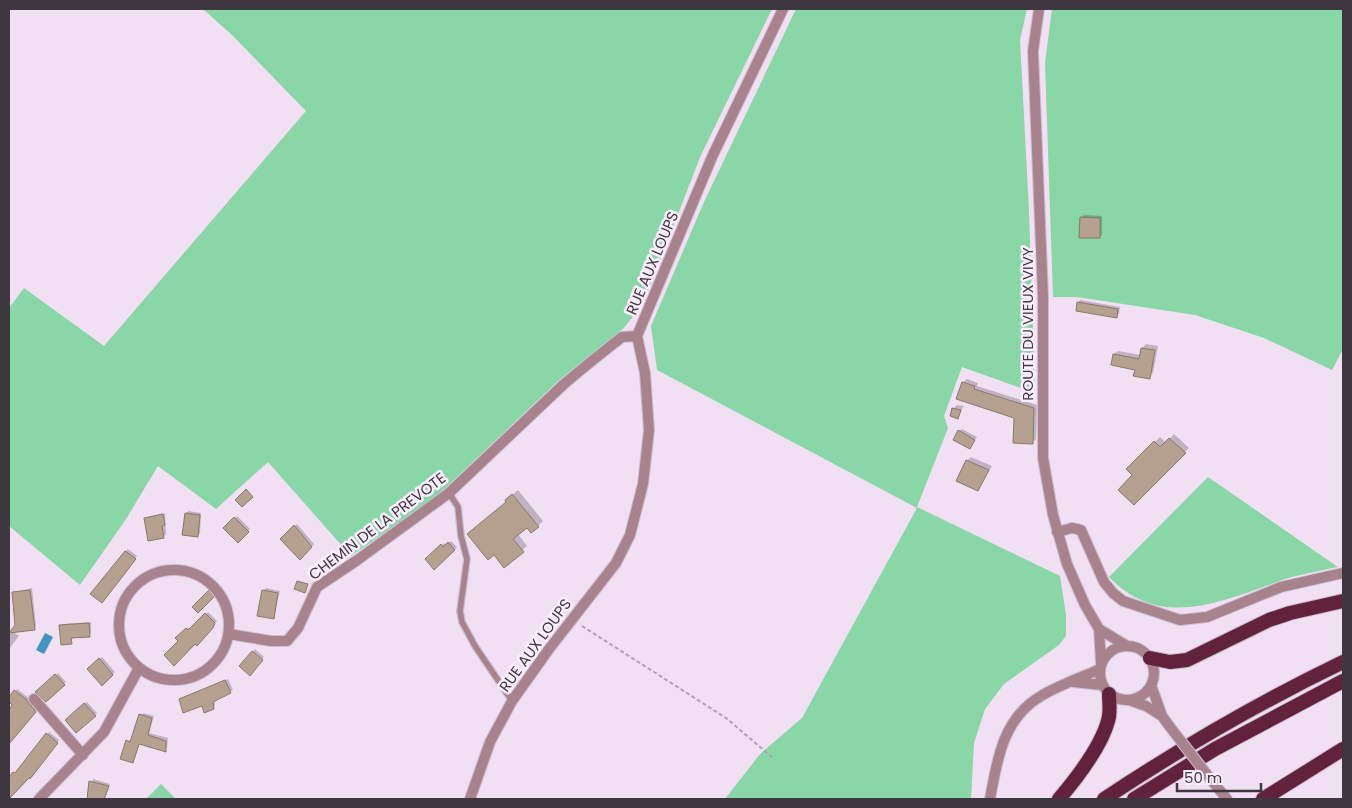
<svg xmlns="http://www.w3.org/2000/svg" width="1352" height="808" font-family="Poppins,sans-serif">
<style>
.green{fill:#89d6a7}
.water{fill:#4096c0}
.shadow{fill:#0003}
.building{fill:#b6a191;stroke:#8c7868}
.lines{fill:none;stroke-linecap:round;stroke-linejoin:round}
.service-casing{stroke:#cdbdd0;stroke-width:8}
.minor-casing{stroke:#cdbdd0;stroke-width:12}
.tertiary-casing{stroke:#cdbdd0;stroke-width:12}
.trunk-casing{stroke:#cdbdd0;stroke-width:16}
.path{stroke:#b0a2b2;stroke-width:2;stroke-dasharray:4 2.5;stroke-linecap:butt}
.service{stroke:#a8838e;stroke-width:5.5}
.minor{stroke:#a8838e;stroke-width:10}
.tertiary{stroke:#a8838e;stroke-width:10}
.trunk{stroke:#62223b;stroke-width:14}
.tertiary-bridge-casing{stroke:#cdbdd0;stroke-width:12;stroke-linecap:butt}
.tertiary-bridge{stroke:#a8838e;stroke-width:10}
.labels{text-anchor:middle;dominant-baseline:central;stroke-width:5;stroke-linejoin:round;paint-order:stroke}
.street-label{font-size:15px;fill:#3e373f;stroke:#fceeff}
</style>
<rect width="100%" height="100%" fill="#f1dff4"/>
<path class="green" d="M203,9H772L701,155L649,289L639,309L623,329L558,381L436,497L351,556L268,462L216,509L158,466L126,519L80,585L9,526V308L24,288L104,346L306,111L233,36Z
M796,9H1027L1020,40L1029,211L1035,393L962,367L944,416L948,428L917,507L1060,576L1066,615V636L1059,645L1004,684L985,709L974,743L971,799H725L760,754L802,718L917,508L657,370L651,326L704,202Z
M1052,9H1343V349L1332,370L1264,338L1195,315L1077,297H1053L1045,63Z
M1208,477L1338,567C1323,570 1307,573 1292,577C1230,596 1165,635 1109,577Z
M161,784L176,799H146Z"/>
<path class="water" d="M45,633L53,637L44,654L36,650Z"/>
<path class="shadow" d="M1084,215L1102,216V235L1099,237L1081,218Z
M1080,300L1120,307L1119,314L1116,316L1078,303Z
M1146,344L1158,346L1153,373L1149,377L1114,354L1118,351L1141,355L1142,348Z
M967,379L978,383L977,386L1037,405L1036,439L1032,443L1016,417L963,382Z
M957,405L964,406L957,417L953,409Z
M962,429L977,437L970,447L959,431Z
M1174,434L1189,448L1134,504V475L1128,469L1160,437L1166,443Z
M971,457L992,466L978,490L967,461Z
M518,490L543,521L532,532L527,526L518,534L527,546L504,566L511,496Z
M188,511L201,513L200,533L197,536L186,514Z
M165,513L166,535L149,540L145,518Z
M237,516L250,529L238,541L225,528Z
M297,524L314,544L300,558L282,539Z
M451,541L457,547L434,568L426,559L444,543L446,545Z
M128,549L137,556L104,599L92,594Z
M32,588L36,626L34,628L12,631L19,636L9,649V635L17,625L13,593Z
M266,588L280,591L273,618L263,591Z
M208,612L217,621L206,633L207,634L174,664L179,641L177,638L188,627L191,629Z
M91,622V633L89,635L73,637L71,643L61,626L63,624Z
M255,649L264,657L250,674L240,666Z
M102,657L115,672L102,684L89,669Z
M58,673L66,682L46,701L37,692Z
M228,679L233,690L215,700V705L213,708L180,700Z
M17,689L29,698L37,709L9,744V712L14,705L9,699Z
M87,702L97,713L76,731L66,720Z
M143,713L154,716L149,733L168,738L167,748L165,750L140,743L133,762L127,741L132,740Z
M49,732L59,740L32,775L9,799V780Z
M93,779L110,784L105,799H87Z"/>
<path class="building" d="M1080,217L1100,218V238H1079Z
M1077,302L1118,309L1117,318L1076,311Z
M1141,348L1155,350L1150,379L1133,376L1135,370L1111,365L1113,354L1139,359Z
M962,382L975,386L974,389L1034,408L1033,444L1013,443L1014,418L956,399Z
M952,408L961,410L958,419L950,416Z
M958,430L975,440L970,449L953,440Z
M1169,438L1186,453L1134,505L1118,490L1132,475L1126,469L1154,441L1160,447Z
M966,460L989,470L978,491L956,481Z
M246,489L253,497L242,507L235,500Z
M512,494L539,527L531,533L527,528L513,539L524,552L504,568L494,555L488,560L467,534L506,502L505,500Z
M185,513L200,515L198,537L182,535Z
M163,514L165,525L162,526L164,538L148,541L144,518Z
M234,517L249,532L238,543L223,528Z
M294,525L312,547L300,560L280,539Z
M448,542L455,550L434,570L425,559L441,544L443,547Z
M125,551L136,559L102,603L90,594Z
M297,581L308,584L305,593L294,589Z
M213,586L219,592L198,613L192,607Z
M30,590L35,630L9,633L15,625L12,592Z
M262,590L278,593L274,619L257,616Z
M205,613L215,623L213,628L197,646L195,644L174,666L164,655L178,641L175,638L186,628L188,630Z
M89,623L90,637L71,638L72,644L61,645L59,625Z
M252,651L263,660L250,676L239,666Z
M99,658L113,675L102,686L87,669Z
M55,674L65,685L46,702L35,692Z
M225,680L231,693L213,702L214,709L204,713L202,706L183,713L179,699Z
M14,690L27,700L36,712L9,744V710L12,705L9,702V697Z
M84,703L96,716L76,733L65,720Z
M139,714L152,718L148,735L166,741V752L139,744L133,763L120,759L126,740L130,742Z
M46,733L58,743L30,779L29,778L9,799V777L13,772L15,773Z
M89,781L109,786L104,799H87Z"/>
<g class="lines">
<defs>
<path id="service" d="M449,493L458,507L461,536L467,559L460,611L462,622L475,646L512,701"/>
<path id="minor" d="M1039,9L1033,51L1043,296V458L1053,515L1067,564L1085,605L1099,629L1101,663
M1057,532L1072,528L1081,530L1104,582L1113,593L1123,601L1180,620L1207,617L1281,587L1343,573
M119 625a55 55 0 1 1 110 0a55 55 0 1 1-110 0Z
M1099,629L1127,646
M229,634L271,641H287L298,628L317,587L356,561L449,493L564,384L593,360L622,337L637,336
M34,699L83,755
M39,799L104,732L139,668
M470,799L490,742L512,701L549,649L616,563L630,535L643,484L649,430L645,373L637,336L712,157L783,9"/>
<path id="tertiary" d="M1100 673a27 27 0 1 1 54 0a27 27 0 1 1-54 0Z
M1073,682L1102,685
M1151,685L1162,716L1170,727
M1129,700L1146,706L1162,716
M1212,781L1227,799
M990,799C997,760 1003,718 1041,696C1059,685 1080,678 1100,669"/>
<path id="trunk" d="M1150,658L1170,662L1187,660L1269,620L1290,613L1343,601
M1059,799C1076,779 1101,746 1108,721C1111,712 1109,703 1109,694
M1104,799C1181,748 1260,702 1343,662
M1134,799L1215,749L1343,681
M1263,799L1343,749"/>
</defs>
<use href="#service" class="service-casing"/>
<use href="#minor" class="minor-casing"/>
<use href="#tertiary" class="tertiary-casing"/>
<use href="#trunk" class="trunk-casing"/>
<path class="path" d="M582,626L726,718L773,758"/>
<use href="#service" class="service"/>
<use href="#minor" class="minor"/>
<use href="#tertiary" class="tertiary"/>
<use href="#trunk" class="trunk"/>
<defs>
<path id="tertiary-bridge" d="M1170,727L1212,781"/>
</defs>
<use href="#tertiary-bridge" class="tertiary-bridge-casing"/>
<use href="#tertiary-bridge" class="tertiary-bridge"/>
</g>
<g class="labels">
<g class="street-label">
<text transform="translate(652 263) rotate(-67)">RUE AUX LOUPS</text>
<text transform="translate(1027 324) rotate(-90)">ROUTE DU VIEUX VIVY</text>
<text transform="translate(377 526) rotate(-37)">CHEMIN DE LA PREVOTE</text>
<text transform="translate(535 645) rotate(-54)">RUE AUX LOUPS</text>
</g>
</g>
<rect width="1352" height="808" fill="none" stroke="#3e373f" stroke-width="20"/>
<path d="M1177 783v8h84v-8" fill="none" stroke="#3e373f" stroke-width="2.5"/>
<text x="1184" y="783" font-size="15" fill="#3e373f" stroke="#fceeff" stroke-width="4" paint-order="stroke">50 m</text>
</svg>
